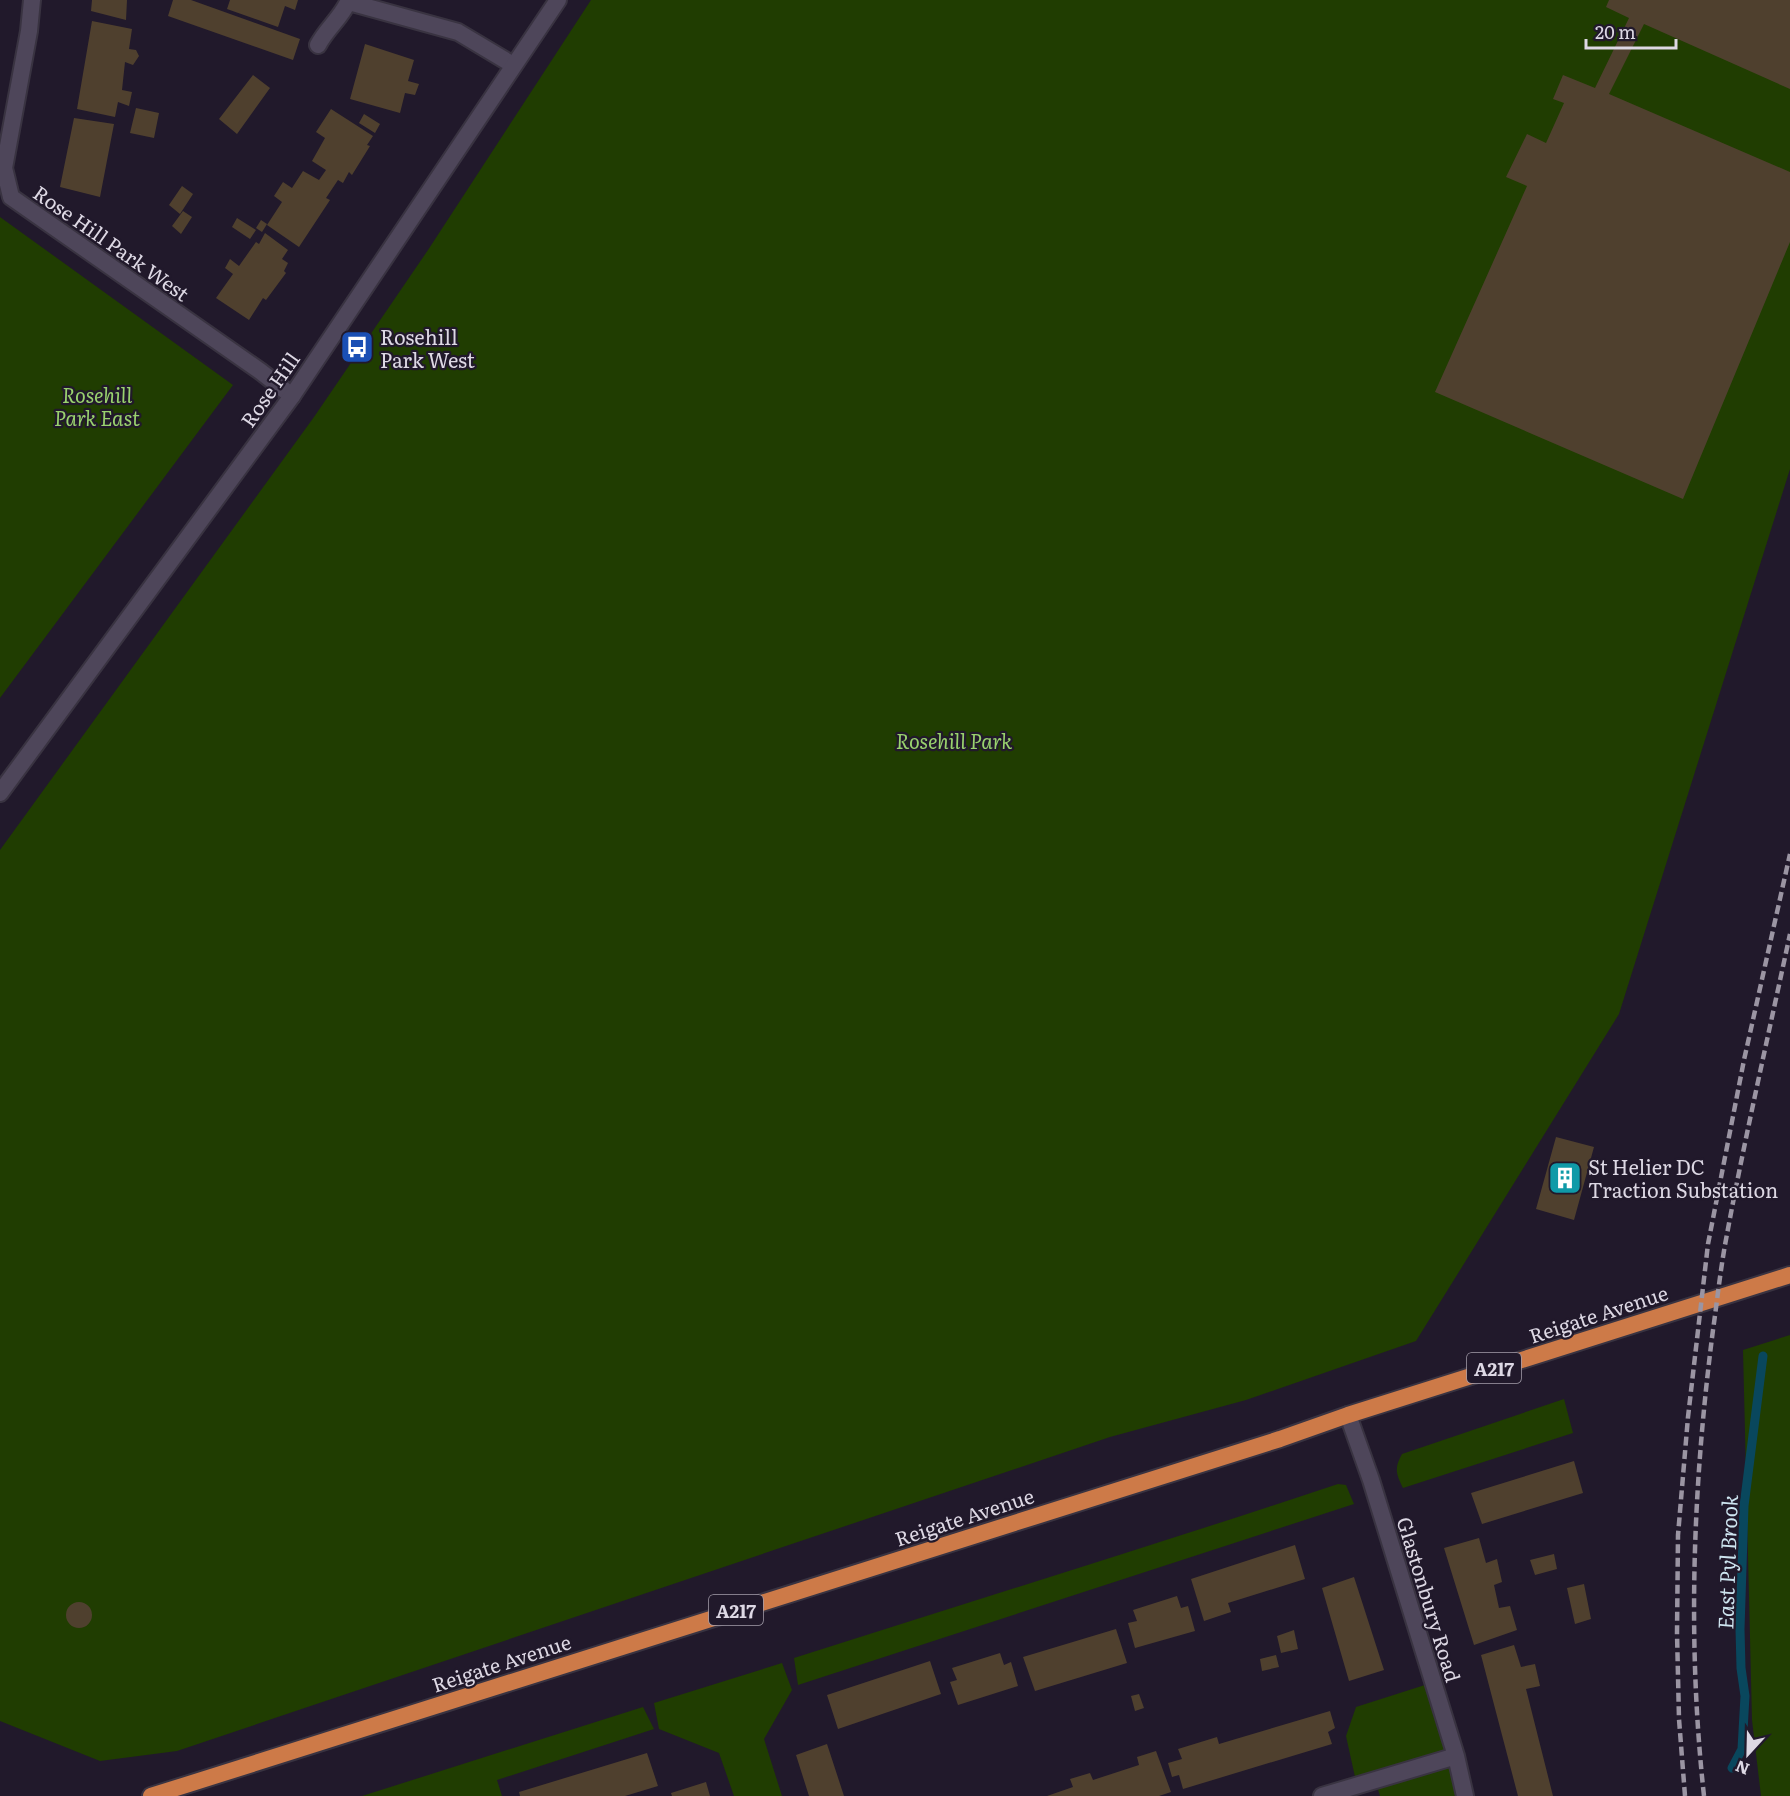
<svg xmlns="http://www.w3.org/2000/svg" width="1790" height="1796" font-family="Literata,serif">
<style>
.green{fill:#203d01}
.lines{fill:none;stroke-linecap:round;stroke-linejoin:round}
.stream{stroke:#09475d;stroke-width:9}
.building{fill:#4f402e}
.minor-casing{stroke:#393341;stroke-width:20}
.secondary-casing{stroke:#393341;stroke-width:20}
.trunk-casing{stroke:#393341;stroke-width:20}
.minor{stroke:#4e465a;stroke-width:16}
.secondary{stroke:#4e465a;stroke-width:16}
.trunk{stroke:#cd7a48;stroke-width:16}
.rail{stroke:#9b95a3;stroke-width:4.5;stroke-dasharray:9 4.5;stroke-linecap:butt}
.labels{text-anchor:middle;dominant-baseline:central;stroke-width:4.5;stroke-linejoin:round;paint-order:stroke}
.shield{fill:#21192b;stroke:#a59fac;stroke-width:1.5}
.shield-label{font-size:18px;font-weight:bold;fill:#ddd8e4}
.street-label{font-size:20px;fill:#ddd8e4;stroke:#21192b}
.poi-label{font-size:20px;fill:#ddd8e4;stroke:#21192b;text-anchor:start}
.park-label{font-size:20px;font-style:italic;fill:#99d26e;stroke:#21192b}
.water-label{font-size:21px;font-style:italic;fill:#cee5f0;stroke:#21192b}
</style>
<rect width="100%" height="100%" fill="#21192b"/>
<path class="green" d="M591,0H1790V469L1619,1014L1416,1341L1246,1400L1110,1437L177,1751L100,1761L0,1721V850L314,417L428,250Z
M0,217L233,385L0,698Z
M1790,1335V1796H1761L1752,1720L1743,1350Z
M1564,1399L1573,1433L1403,1488C1396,1474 1394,1468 1402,1454Z
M1338,1484L1346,1485L1354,1504L798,1685L794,1658C975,1600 1158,1544 1338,1484Z
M782,1663L792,1690L764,1739L782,1796H734L719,1753L659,1729L654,1703Z
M1428,1684L1459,1796H1380L1373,1773L1355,1777L1346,1736L1356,1707Z
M643,1707L654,1729L497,1780L502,1796H362Z"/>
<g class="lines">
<path class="stream" d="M1732,1768L1742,1749L1745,1696L1741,1668L1740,1629L1744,1506L1763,1356"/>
</g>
<path class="building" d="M92,0H127L126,20L91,11Z
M173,0H191L300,39L293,60L168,16Z
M230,0H298L295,10L285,6L278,27L227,9Z
M1609,0H1790V89L1644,24L1609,94L1790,172V242L1683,499L1435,392L1527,186L1506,177L1527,134L1546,143L1564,103L1553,99L1563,75L1595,88L1629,18L1606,7Z
M92,21L132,29L129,49L136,50L139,56L133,65L125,62L122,90L132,92L129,106L118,102L115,117L77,109Z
M365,44L414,60L408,81L419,84L415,95L405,93L400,113L350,99Z
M253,75L270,88L237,134L219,119Z
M136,108L159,113L154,138L130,133Z
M331,109L373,136L367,145L370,146L352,175L349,172L343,183L338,180L326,198L330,200L299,247L267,225L282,202L274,196L283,182L292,188L303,171L319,180L326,170L312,161L325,138L316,132Z
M364,114L380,124L375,133L359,123Z
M74,118L114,124L100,197L60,187Z
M182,186L193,194L180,214L169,205Z
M183,211L192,217L181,234L172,226Z
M237,218L256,230L250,239L232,227Z
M261,220L267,224L262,232L256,228Z
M265,233L288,250L282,259L288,263L284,271L286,273L266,300L263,298L249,320L216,298L233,274L225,268L230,259L239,266L256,242L259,244Z
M1556,1137L1594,1147L1574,1220L1536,1209Z
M1574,1461L1583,1493L1482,1524L1471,1493Z
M1479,1538L1486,1563L1497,1559L1502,1582L1494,1585L1499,1608L1510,1606L1517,1630L1474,1645L1444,1548Z
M1295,1545L1305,1579L1228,1603L1231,1612L1204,1621L1191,1579Z
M1554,1554L1557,1569L1535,1575L1530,1560Z
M1354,1577L1384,1670L1349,1681L1322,1588Z
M1584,1584L1591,1619L1575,1624L1567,1588Z
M1177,1596L1181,1608L1188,1606L1195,1631L1135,1648L1128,1623L1137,1621L1133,1610Z
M66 1615a13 13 0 1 1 26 0a13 13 0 1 1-26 0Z
M1116,1629L1127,1663L1035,1691L1023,1657Z
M1294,1630L1298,1649L1281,1653L1277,1636Z
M1514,1645L1521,1667L1535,1664L1540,1686L1526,1689L1553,1796H1518L1481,1655Z
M1000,1653L1004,1665L1011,1662L1018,1686L958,1705L950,1682L957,1680L952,1668Z
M1276,1655L1279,1667L1262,1671L1260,1659Z
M930,1661L941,1694L838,1729L827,1695Z
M1139,1694L1144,1708L1135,1711L1131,1696Z
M1330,1711L1335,1728L1328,1732L1332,1744L1183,1789L1179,1775L1172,1777L1168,1763L1182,1759L1178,1749L1217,1737L1219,1744Z
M827,1744L844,1796H809L796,1755Z
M1156,1751L1171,1792L1159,1796H1047L1073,1787L1070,1779L1090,1773L1093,1780L1139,1765L1137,1757Z
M647,1753L658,1786L625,1796H520L519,1792Z
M706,1782L710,1796H672L671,1793Z"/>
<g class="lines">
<defs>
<path id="minor" d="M32,0L29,31L4,168L11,197L260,371L292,396
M349,2L458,32L513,65
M318,45C327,28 342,17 349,0
M1348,1415L1371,1480L1456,1756L1465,1796
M1322,1796L1456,1756"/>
<path id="secondary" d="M0,793L292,396L558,0"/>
<path id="trunk" d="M151,1796L1280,1439L1348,1415L1790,1275"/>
</defs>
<use href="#minor" class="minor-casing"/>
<use href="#secondary" class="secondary-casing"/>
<use href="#trunk" class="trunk-casing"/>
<use href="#minor" class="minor"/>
<use href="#secondary" class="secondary"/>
<use href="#trunk" class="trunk"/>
<path class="rail" d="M1685,1796L1679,1719L1677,1633L1678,1535L1688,1417L1708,1244L1744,1060L1790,854
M1704,1796C1687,1641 1693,1484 1713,1330C1717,1302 1720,1273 1725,1245C1744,1141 1768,1037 1790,934"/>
</g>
<defs>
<symbol id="bus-square" viewBox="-11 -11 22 22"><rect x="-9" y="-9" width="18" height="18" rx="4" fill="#1a4fb4" stroke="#21192b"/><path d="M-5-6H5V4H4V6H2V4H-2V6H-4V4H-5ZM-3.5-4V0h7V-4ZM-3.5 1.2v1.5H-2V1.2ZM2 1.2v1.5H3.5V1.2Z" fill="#fff"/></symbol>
<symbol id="building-square" viewBox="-11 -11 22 22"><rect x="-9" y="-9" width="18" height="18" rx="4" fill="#0f9aa8" stroke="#21192b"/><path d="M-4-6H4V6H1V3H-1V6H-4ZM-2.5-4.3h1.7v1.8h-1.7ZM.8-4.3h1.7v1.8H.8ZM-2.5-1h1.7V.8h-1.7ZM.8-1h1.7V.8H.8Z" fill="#fff"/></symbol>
</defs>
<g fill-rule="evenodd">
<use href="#bus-square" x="338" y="328" width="38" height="38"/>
<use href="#building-square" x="1546" y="1159" width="38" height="38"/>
</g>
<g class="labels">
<g class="shield">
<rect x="1467" y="1353" width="54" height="30" rx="4.5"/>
<rect x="709" y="1595" width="54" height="30" rx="4.5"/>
</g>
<g class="shield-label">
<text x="1494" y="1368">A217</text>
<text x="736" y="1610">A217</text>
</g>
<g class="street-label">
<text transform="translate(112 242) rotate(35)">Rose Hill Park West</text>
<text transform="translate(269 389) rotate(-55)">Rose Hill</text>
<text transform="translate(1598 1313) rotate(-18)">Reigate Avenue</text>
<text transform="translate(964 1516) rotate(-18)">Reigate Avenue</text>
<text transform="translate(1430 1599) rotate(73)">Glastonbury Road</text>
<text transform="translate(501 1662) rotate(-18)">Reigate Avenue</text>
</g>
<g class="poi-label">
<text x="380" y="336">Rosehill<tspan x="380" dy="23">Park West</tspan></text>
<text x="1588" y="1166">St Helier DC<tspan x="1588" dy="23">Traction Substation</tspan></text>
</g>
<g class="park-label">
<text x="97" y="394">Rosehill<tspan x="97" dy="23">Park East</tspan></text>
<text x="954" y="740">Rosehill Park</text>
</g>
<g class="water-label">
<text transform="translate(1726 1562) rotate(-88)">East Pyl Brook</text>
</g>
</g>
<g transform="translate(1748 1754) rotate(202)" stroke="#21192b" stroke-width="4.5" paint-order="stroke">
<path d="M0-4.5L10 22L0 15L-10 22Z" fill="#ddd8e4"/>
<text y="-9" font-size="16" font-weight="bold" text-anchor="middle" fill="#ddd8e4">N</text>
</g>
<path d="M1586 39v9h90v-9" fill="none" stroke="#ddd8e4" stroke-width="3"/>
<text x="1595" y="39" font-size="18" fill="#ddd8e4" stroke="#21192b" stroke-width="4.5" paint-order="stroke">20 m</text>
</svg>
